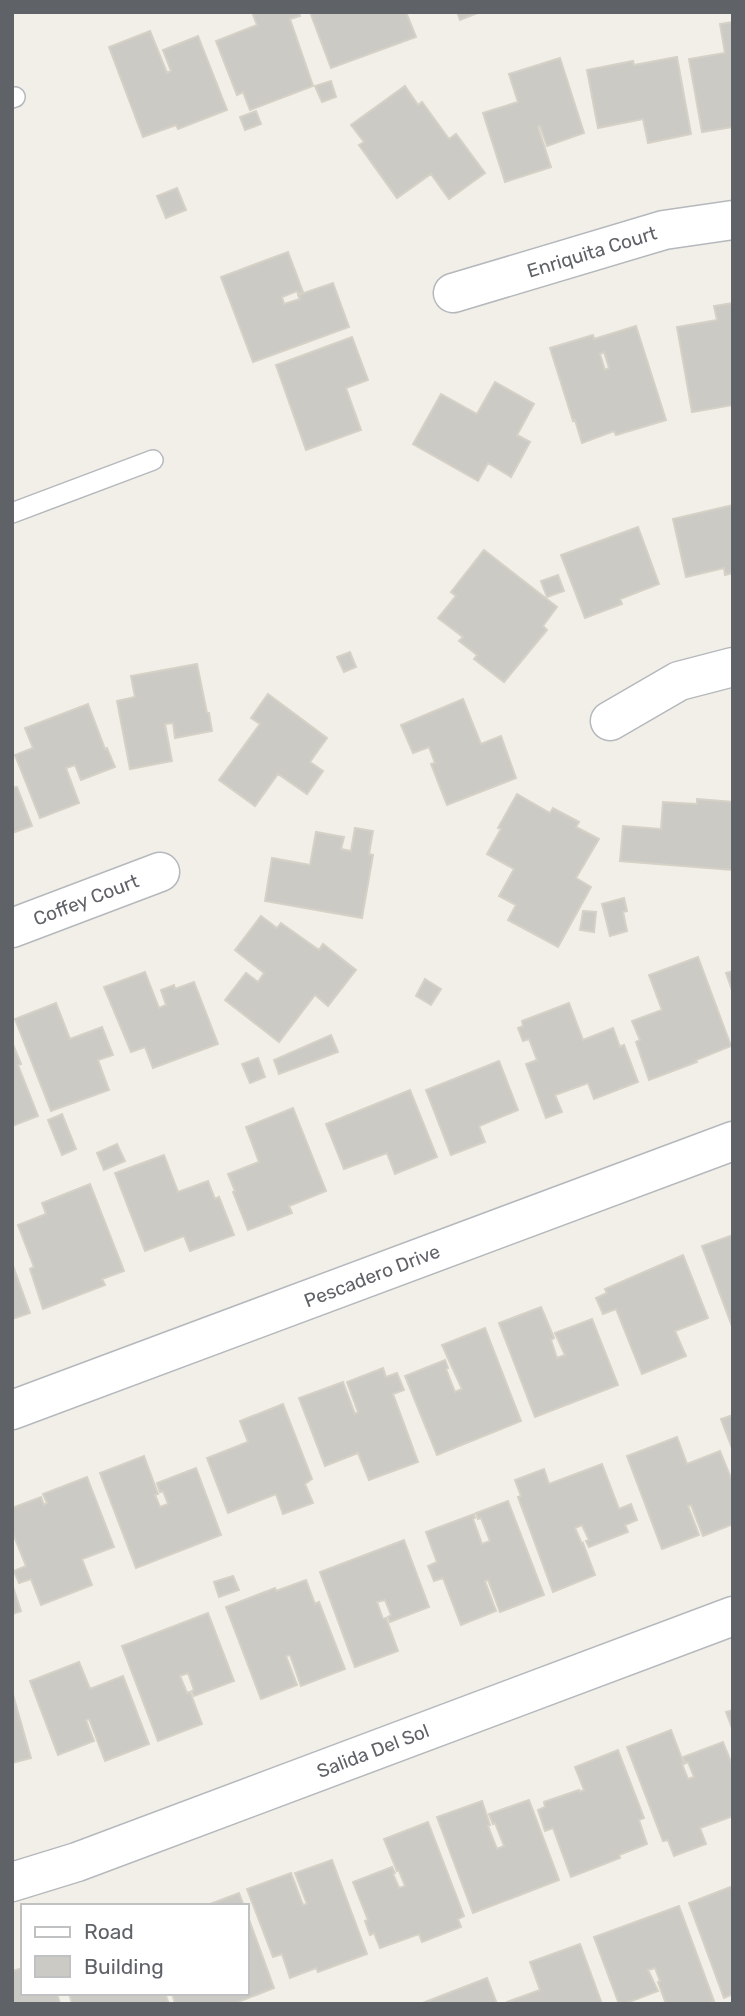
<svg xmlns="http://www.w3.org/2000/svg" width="745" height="2016" font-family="Rubik,sans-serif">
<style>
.building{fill:#cccac5;stroke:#d6d1c6;stroke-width:2;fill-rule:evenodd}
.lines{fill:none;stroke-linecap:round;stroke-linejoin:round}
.service-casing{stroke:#b5b8bc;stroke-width:22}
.minor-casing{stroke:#b5b8bc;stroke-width:41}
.service{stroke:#fff;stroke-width:19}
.minor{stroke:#fff;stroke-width:38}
.labels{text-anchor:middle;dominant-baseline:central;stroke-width:7;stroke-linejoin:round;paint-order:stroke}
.street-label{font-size:19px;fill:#5f6368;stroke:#fff}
</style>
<rect width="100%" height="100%" fill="#f1efe8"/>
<path class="building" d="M252,12H299L300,16L290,19L313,86L250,110L243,92L237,95L216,41L257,25Z
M310,12H406L416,37L331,68Z
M457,12H480L460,20Z
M733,22V127L702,132L689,59L725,53L720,24Z
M150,31L167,73L171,71L163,50L198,36L227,110L178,129L176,125L143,137L109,47Z
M677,57L691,134L648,143L643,119L598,128L587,70L633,61L634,65Z
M560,58L584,133L547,146L540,126L538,127L551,167L505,182L483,113L518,102L509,74Z
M331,81L336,97L322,102L315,86Z
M405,86L418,105L422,102L449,139L456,134L485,173L449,199L431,174L397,198L359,145L364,142L351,125Z
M256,111L261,124L245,130L240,117Z
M177,188L186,210L166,218L157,196Z
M288,252L303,292L298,294L297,291L282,297L284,304L300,299L298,295L333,283L349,327L253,362L221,277Z
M733,303V405L692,412L677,327L717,320L714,306Z
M636,326L666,420L616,435L614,431L582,443L575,420L573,421L550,348L593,335L594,339ZM604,352L609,368L605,370L600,354Z
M352,337L368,380L346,388L361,430L306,450L276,365Z
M495,382L534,404L517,435L530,442L511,477L488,463L478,481L413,444L441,394L477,414Z
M733,505V573L725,575L724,568L686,577L673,519Z
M638,527L659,584L620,599L622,604L585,618L561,555Z
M484,550L557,607L543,626L547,630L504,682L474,659L477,655L459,641L463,637L438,618L456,596L451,592Z
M558,575L564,591L547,597L541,581Z
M350,652L356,667L344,672L337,657Z
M197,664L207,713H209L212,731L175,738L173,723L165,724L172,761L130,769L117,701L135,697L131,676Z
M268,694L327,738L310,762L323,771L307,794L278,774L255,806L219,780L260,724L251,718Z
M463,699L481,744L501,736L516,778L447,805L431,764L435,763L429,747L413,753L401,725Z
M88,704L105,749L107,748L115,767L81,780L75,765L66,768L79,803L40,818L15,755L33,748L25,728Z
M12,782L14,788L17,787L32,826L12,833Z
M517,794L550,813L553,808L579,822L576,827L599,839L576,878L591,887L558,947L508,920L516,905L499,896L514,869L487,854L501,829L498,828Z
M697,799L733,802L732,870L620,861L623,826L661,829L663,802L697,804Z
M355,828L373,831L369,854L373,855L362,918L265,901L272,858L310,865L316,832L344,837L341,849L351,851Z
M624,898L627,911L623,912L627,931L610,936L602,904Z
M583,911L596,912L594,932L580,930Z
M261,916L277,928L281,923L319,950L323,944L356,970L328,1006L315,995L279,1042L225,1000L246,973L258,982L264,973L235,950Z
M698,957L731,1046L696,1060L697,1062L649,1080L636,1042L640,1040L632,1021L662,1010L649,975Z
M733,971V993L726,973Z
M145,972L159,1008L166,1005L161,990L174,985L175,989L194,982L218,1044L153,1068L145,1047L131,1052L104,987Z
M425,979L441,989L431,1005L416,996Z
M56,1003L70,1039L102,1027L113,1055L98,1060L109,1090L51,1111L15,1019Z
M569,1003L583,1040L613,1028L620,1047L624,1045L638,1082L594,1099L588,1083L555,1095L562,1112L546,1118L526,1064L537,1060L529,1039L523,1041L518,1028L523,1026L522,1021Z
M331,1035L338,1052L279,1074L274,1060Z
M12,1042L21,1064L18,1065L38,1116L12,1126Z
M258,1058L265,1077L250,1083L242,1064Z
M499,1061L518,1110L479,1126L485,1142L451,1155L426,1090Z
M410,1090L437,1157L395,1174L387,1153L344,1169L326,1124Z
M293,1108L326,1191L289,1206L292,1213L248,1230L233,1192L235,1191L228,1174L259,1162L246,1127Z
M62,1114L76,1149L62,1155L48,1120Z
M117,1144L125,1161L104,1170L97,1153Z
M164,1155L178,1192L208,1181L215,1199L219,1197L234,1235L190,1251L184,1236L145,1251L115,1173Z
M90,1184L124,1271L102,1279L105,1285L43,1309L30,1269L34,1267L18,1225L46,1214L42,1203Z
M733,1235V1329L702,1246Z
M683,1255L708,1318L675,1331L686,1356L642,1374L616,1309L603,1314L596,1298L607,1293L605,1289Z
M12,1263L30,1313L12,1319Z
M541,1307L554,1338L551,1340L557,1358L565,1355L555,1333L592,1319L618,1385L535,1417L499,1323Z
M485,1328L521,1421L437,1455L405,1376L445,1360L448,1368L446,1369L455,1392L462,1389L442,1345Z
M383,1368L386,1377L397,1373L404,1390L393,1394L418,1462L369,1480L358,1453L325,1466L299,1398L343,1382L355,1414L358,1412L347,1382Z
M283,1404L312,1479L305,1484L313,1503L283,1514L276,1494L228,1513L207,1458L248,1442L240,1421Z
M733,1415V1451L721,1419Z
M677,1437L687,1464L720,1451L733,1483V1524L703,1536L691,1505L688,1506L699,1535L662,1549L627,1456Z
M144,1456L158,1494L155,1495L160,1507L168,1504L163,1491L160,1492L157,1483L196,1468L221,1535L136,1568L100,1473Z
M602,1464L619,1509L631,1504L637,1520L625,1525L628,1532L589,1547L586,1541L589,1540L582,1525L575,1528L582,1544L583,1543L595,1575L553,1592L518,1497L521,1496L515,1480L544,1469L549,1484Z
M87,1477L114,1547L82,1559L92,1585L41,1605L31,1579L19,1583L14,1571L26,1566L12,1531V1508L41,1497L44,1505L47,1503L43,1494Z
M508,1501L544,1595L500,1612L488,1580L485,1581L496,1611L461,1625L443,1578L434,1581L428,1566L437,1562L426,1532L474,1514L475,1518L473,1519L482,1544L490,1541L481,1518L478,1519L476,1513Z
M404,1540L429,1607L390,1622L388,1617L391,1615L385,1600L377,1602L383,1619L386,1618L398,1651L355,1667L320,1572Z
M233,1576L239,1590L219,1597L214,1582Z
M306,1580L315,1604L319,1602L345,1669L301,1686L290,1655L286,1656L297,1685L261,1699L226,1607L275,1588L276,1591Z
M12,1584L21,1611L12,1614Z
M208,1613L234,1681L194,1696L192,1691L194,1690L188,1673L180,1676L187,1693L190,1692L202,1724L158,1741L122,1646Z
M79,1662L90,1689L123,1676L149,1744L105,1761L89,1719L86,1720L94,1741L58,1755L30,1681Z
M12,1691L31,1758L12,1763Z
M733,1710V1731L726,1712Z
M671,1730L684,1764H682L688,1779L694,1777L688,1762L685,1763L683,1757L723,1742L733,1767V1816L700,1828L706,1844L674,1856L668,1840L663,1841L627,1747Z
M618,1750L644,1818L639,1820L647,1844L619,1855L620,1858L571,1877L553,1828L545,1831L538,1810L545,1807L544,1802L579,1790L580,1792L584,1790L575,1767Z
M529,1800L559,1880L473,1913L437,1817L482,1801L490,1825L488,1826L497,1849L504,1846L495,1823L493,1824L489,1814Z
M428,1822L464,1916L458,1919L461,1927L422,1942L419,1934L380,1948L374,1933L370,1935L365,1921L368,1920L353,1882L392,1867L395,1873L393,1874L399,1888L405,1886L399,1871H397L384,1839Z
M332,1860L367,1954L318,1972L316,1968L290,1978L282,1954L273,1957L247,1889L291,1873L303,1905L307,1904L295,1873Z
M733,1886V1994L724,1998L689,1903Z
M239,1893L244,1906H205Z
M679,1906L714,2001L707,2004H666L658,1982L660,1981L655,1968L648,1970L658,1991L624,2004H619L594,1937Z
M247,1914L274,1988L233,2004H175L172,1993H247Z
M580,1944L602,2004H508L507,2002L540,1990L530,1962Z
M23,1968V1993H57L60,2004H12V1971Z
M487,1978L497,2004H420Z
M69,1993H165L169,2004H72Z"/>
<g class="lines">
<defs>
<path id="service" d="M12,98L15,97
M12,513L153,460"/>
<path id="minor" d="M453,293L664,230L733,220
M610,721L679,681L733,667
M12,928L160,872
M12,1410L733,1141
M12,1882L77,1862L733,1616"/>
</defs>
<use href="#service" class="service-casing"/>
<use href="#minor" class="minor-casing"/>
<use href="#service" class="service"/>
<use href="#minor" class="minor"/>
</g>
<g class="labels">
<g class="street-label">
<text transform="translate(592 252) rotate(-17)">Enriquita Court</text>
<text transform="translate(86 900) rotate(-21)">Coffey Court</text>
<text transform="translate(372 1276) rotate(-21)">Pescadero Drive</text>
<text transform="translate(373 1751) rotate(-21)">Salida Del Sol</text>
</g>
</g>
<rect width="745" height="2016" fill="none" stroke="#5f6368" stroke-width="28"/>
<rect x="21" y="1904" width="228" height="91" fill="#ffffff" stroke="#bfc1c3" stroke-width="2"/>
<rect x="35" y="1927" width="35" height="10" fill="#ffffff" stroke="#bfc1c3" stroke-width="2"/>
<text x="84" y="1939" font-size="21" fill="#5f6368">Road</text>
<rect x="35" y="1956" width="35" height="21" fill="#cccac5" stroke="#bfc1c3" stroke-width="2"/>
<text x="84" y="1974" font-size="21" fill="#5f6368">Building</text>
</svg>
